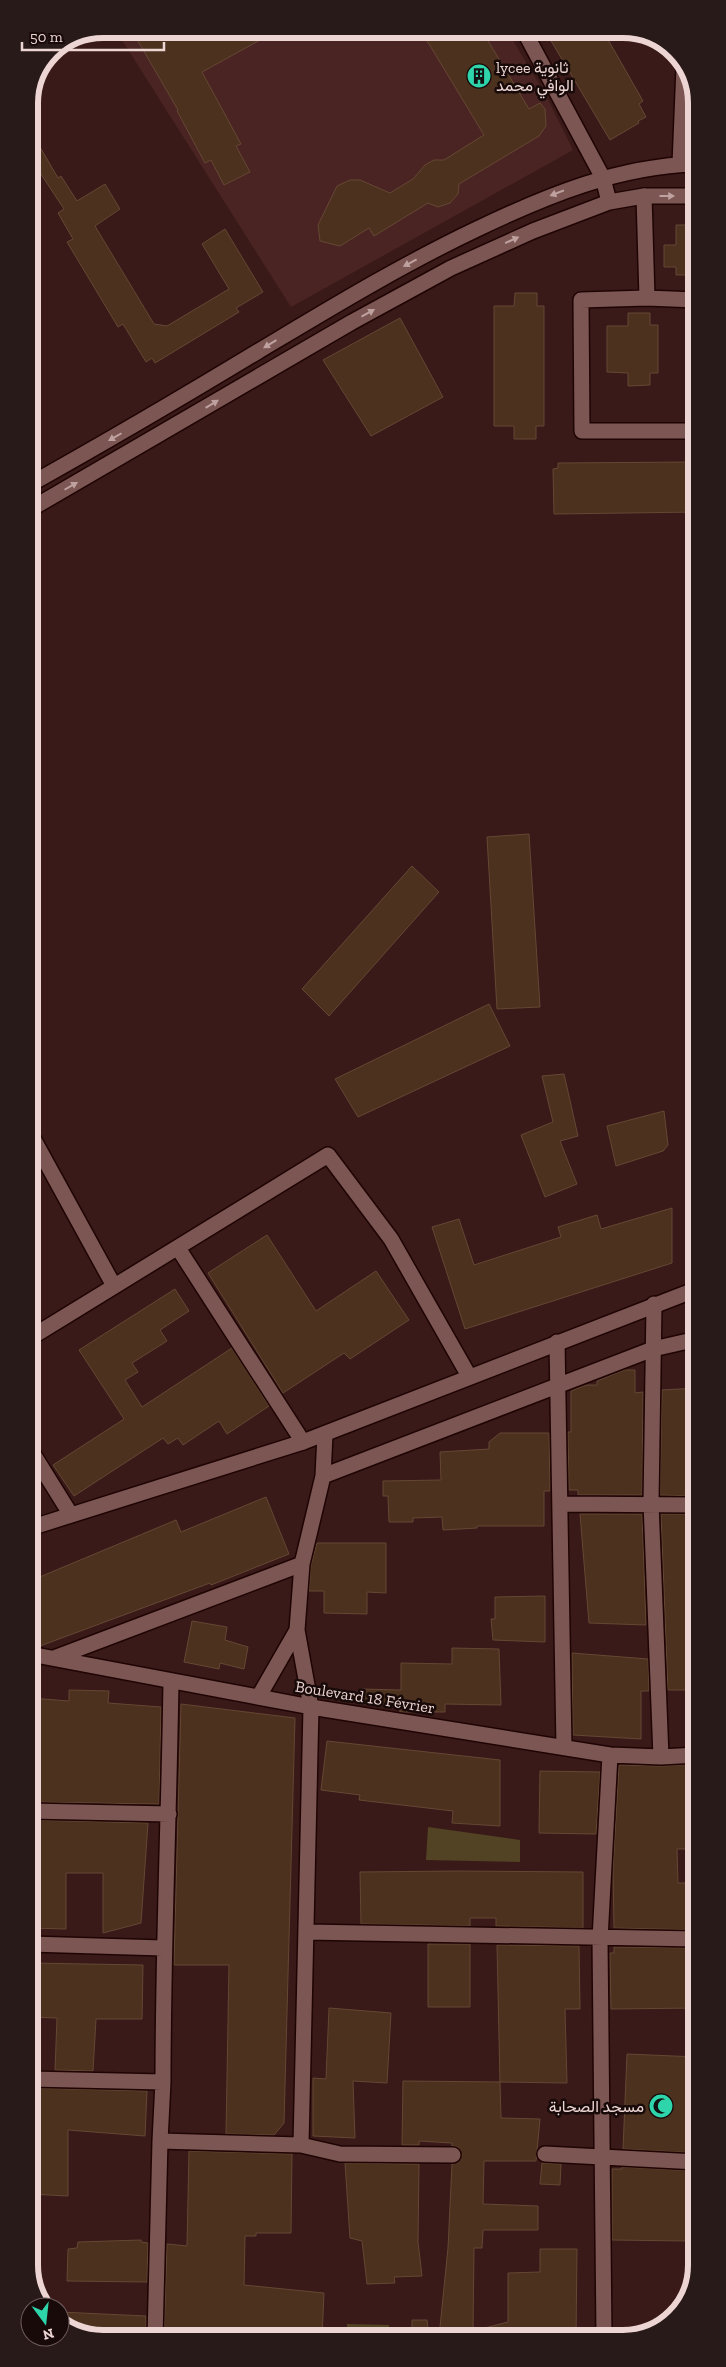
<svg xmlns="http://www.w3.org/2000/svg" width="726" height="2367" font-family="'Zilla Slab',Vazirmatn,serif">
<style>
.built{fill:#4a2422}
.green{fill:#524325}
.building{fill:#4c311e;stroke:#654734}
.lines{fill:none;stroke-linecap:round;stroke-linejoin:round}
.street-casing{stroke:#1f0404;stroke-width:18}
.secondary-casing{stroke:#1f0404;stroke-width:18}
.street{stroke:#7b5653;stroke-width:15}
.secondary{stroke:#7b5653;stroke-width:15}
.oneway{fill:#bfa2a0}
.labels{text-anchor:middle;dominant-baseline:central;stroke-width:5;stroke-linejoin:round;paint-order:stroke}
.poi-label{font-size:16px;fill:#ecd5d3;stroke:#170a09;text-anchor:start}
.street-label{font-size:16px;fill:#ecd5d3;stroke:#170a09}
.rim{fill:none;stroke:#ecd5d3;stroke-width:6}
</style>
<rect width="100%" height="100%" fill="#3a1a18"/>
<path class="built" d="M115,29H506L544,92L573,150L291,307Z"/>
<path class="green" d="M428,1827L520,1840V1862L426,1860Z
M347,2324L389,2325L390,2337H347Z"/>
<path class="building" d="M159,29H280L202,72L241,144L236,146L250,172L224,185L211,160L205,163L177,111L178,110L138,41Z
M420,29H481L529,109L540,103L545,109L546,126L539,136L459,184L458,194L450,203L438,207L428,203L374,236L369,228L340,246L320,241L318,225L337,186L350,180H360L390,193L413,179L425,165L434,160H444L484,135Z
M544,29H602L643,101L639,104L646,117L638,121L639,123L610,140Z
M29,128L58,178L61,176L77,201L105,184L120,209L95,226L154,324L167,326L229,289L202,244L225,229L263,292L236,308L239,312L155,363L152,358L146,362L123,324L118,327L67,242L73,239L58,213L64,209L29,156Z
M676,225H696L695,275H676V267H664V245H676Z
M515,293H537V306H544V426H536V439H514V426H494V306H514Z
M628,313H650V325H658V373H650V385L628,386V373L607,372V326H628Z
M400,318L443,397L371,436L323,360Z
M693,462L694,467H696V512L554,514L553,469L558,468V463Z
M529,834L540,1007L497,1009L487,837Z
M412,866L439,892L329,1016L302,989Z
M489,1004L510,1046L358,1117L335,1079Z
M564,1074L578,1136L560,1141L577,1184L545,1197L521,1135L553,1122L542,1076Z
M664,1111L668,1145L663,1151L616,1166L607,1126Z
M672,1208V1263L465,1329L432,1227L459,1219L474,1265L561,1237L558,1227L597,1215L601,1229Z
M267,1235L316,1311L376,1271L409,1320L350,1359L344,1353L283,1393L208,1273Z
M175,1289L189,1311L160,1330L167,1341L132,1363L138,1372L125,1380L142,1407L232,1348L269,1406L227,1434L219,1421L183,1445L178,1438L168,1444L163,1438L74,1496L53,1465L124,1419L79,1350Z
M624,1370H635V1393L643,1392L642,1495H578V1490H569L568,1432H571V1391L586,1385H597V1381Z
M697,1388V1496L660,1495L662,1390Z
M500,1433H549L550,1491H544V1526H477V1528L443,1530L442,1517L413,1518V1522H389L388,1496H383V1481L441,1480L440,1452L489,1449V1442Z
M266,1497L289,1554L211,1585L210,1583L40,1646L32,1624H30V1581L176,1520L181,1532Z
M580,1514H642L646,1625L589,1623Z
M661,1514H697V1690H668Z
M317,1543H386V1593L367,1592V1614L324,1613V1591H309L311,1565Z
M545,1596V1642L493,1640L491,1619H495V1597Z
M192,1621L227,1627L225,1640L248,1647L244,1669L220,1663L219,1669L184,1662Z
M452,1648L499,1649L501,1705L445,1704V1712H400V1704H360V1689L401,1690V1663L452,1664Z
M572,1653L648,1659L649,1691H641V1739L573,1735Z
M69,1690L109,1691L108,1703L161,1707L159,1804L30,1802V1698L69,1701Z
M181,1704L295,1718L284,2123L274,2135L226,2134L229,1965H174Z
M327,1741L500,1760V1826L452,1823L453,1811L359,1800L360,1795L321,1790Z
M697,1764V1849H677L678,1883H697V1930L614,1928L613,1869L619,1765L661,1766Z
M540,1771L600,1772L596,1834L539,1833Z
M30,1820L148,1823L141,1923L103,1933V1873H66V1929L30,1928Z
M456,1871L583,1872V1928L496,1926V1918H470V1926L361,1924L360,1872Z
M428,1944H470V2007H428Z
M497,1945L579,1946L580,2009H565L567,2083L500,2082L501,2118L540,2119L536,2161H484L483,2204L538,2206V2230H483L482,2248H474L473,2331L508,2322V2273L540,2272V2249H577L576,2337H439L448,2248L452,2164L458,2163L462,2155L458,2147L452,2146V2143L419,2141V2145H402L403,2081L500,2082Z
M614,1947L697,1948V2008L611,2009L610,1953H614Z
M30,1963L143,1965L142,2019H96L93,2071L55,2070L57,2018L30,2017Z
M329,2008L391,2013L387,2083L353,2081L355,2138L313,2136V2078L326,2079Z
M627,2054L697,2057V2153L623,2149Z
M30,2088L147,2091L145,2136L68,2130V2196L30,2194Z
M189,2151L292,2154L291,2233H256V2236H245L244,2285L324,2293L322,2338H164L167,2244L187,2246Z
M345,2163L419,2164L418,2242L422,2276L394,2277L395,2283L367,2284L362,2241L350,2238Z
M542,2163L561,2164L560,2185L540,2184Z
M622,2167L697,2171V2204H688L687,2241L612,2240V2169H622Z
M141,2240V2242L148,2243L147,2282L67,2281L68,2249L77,2248L78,2242Z
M60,2312L146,2316V2338H97L60,2322Z
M412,2320H427L429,2337H412Z"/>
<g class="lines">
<defs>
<path id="street" d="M523,29L603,178
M680,164L684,67
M644,196L647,298L696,300
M647,298L581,300L582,431H695L694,300
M29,1131L114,1286
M178,1248L303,1442
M654,1304L651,1503L661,1757
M30,1338L328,1155L391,1239L469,1376
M557,1342L564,1747
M30,1449L71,1515
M323,1476L653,1349L697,1339
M560,1504L697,1505
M30,1654L311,1707L610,1755L661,1757L697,1755
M54,1658L302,1564
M259,1696L297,1630L302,1564L323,1476L325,1434
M30,1811L169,1814
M307,1932L697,1939
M30,1944L163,1948
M30,2079L163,2082C163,1948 169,1815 171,1681
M163,2082L160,2141L301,2145L311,1707L297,1630
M301,2145L340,2154L453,2155
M545,2154L697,2162
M604,2337L600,1939L610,1755
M155,2338L160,2141"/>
<path id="secondary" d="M603,178L609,202L644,196H696
M29,485C106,442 181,398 257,352C329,309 401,265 477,229C546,196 618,166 696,164
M29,510L352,322L451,268L533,231L609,202
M30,1528L303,1442L697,1289"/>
</defs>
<use href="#street" class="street-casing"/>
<use href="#secondary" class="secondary-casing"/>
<use href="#street" class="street"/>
<use href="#secondary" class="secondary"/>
</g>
<defs><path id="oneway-solid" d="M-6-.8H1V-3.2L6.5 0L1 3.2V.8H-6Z" transform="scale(1.25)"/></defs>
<g class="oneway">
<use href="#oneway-solid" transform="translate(557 193) rotate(159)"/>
<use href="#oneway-solid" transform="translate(667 196)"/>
<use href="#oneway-solid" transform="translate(512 240) rotate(-24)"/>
<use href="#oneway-solid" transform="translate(410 263) rotate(152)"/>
<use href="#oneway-solid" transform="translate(368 313) rotate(-29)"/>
<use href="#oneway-solid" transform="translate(270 344) rotate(149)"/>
<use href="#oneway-solid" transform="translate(212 404) rotate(-31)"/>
<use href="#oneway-solid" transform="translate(115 437) rotate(150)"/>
<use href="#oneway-solid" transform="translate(71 486) rotate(-30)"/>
</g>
<defs>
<symbol id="building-disc" viewBox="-11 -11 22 22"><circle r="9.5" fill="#2ed4aa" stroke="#170a09"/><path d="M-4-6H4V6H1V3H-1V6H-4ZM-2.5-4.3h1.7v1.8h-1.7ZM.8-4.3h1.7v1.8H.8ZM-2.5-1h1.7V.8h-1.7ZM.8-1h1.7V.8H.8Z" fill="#111"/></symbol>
<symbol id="mosque-disc" viewBox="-11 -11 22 22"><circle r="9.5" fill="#2ed4aa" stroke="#170a09"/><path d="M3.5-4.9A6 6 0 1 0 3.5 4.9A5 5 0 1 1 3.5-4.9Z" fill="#111"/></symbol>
</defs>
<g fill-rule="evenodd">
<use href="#building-disc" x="465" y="62" width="28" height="28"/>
<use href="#mosque-disc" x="647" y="2092" width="28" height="28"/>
</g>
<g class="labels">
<g class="poi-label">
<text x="496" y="67">lycee ثانوية<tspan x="496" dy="18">الوافي محمد</tspan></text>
<text x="644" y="2106" text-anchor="end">مسجد الصحابة</text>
</g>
<g class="street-label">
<text transform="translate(365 1697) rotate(9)">Boulevard 18 Février</text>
</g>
</g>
<path d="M0 0H726V2367H0ZM103 38H623A65 65 0 0 1 688 103V2265A65 65 0 0 1 623 2330H103A65 65 0 0 1 38 2265V103A65 65 0 0 1 103 38Z" fill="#281a19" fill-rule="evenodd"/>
<path class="rim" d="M103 38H623A65 65 0 0 1 688 103V2265A65 65 0 0 1 623 2330H103A65 65 0 0 1 38 2265V103A65 65 0 0 1 103 38Z"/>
<g transform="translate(45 2322) rotate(165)"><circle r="24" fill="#170a09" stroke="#6c5b5a"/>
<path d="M0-4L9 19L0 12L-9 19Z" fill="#2ed4aa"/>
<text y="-8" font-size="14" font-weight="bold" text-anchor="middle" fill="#ecd5d3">N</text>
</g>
<path d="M22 42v8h142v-8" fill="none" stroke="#ecd5d3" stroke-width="2.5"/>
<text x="30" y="42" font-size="15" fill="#ecd5d3" stroke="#170a09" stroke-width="4" paint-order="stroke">50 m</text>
</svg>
